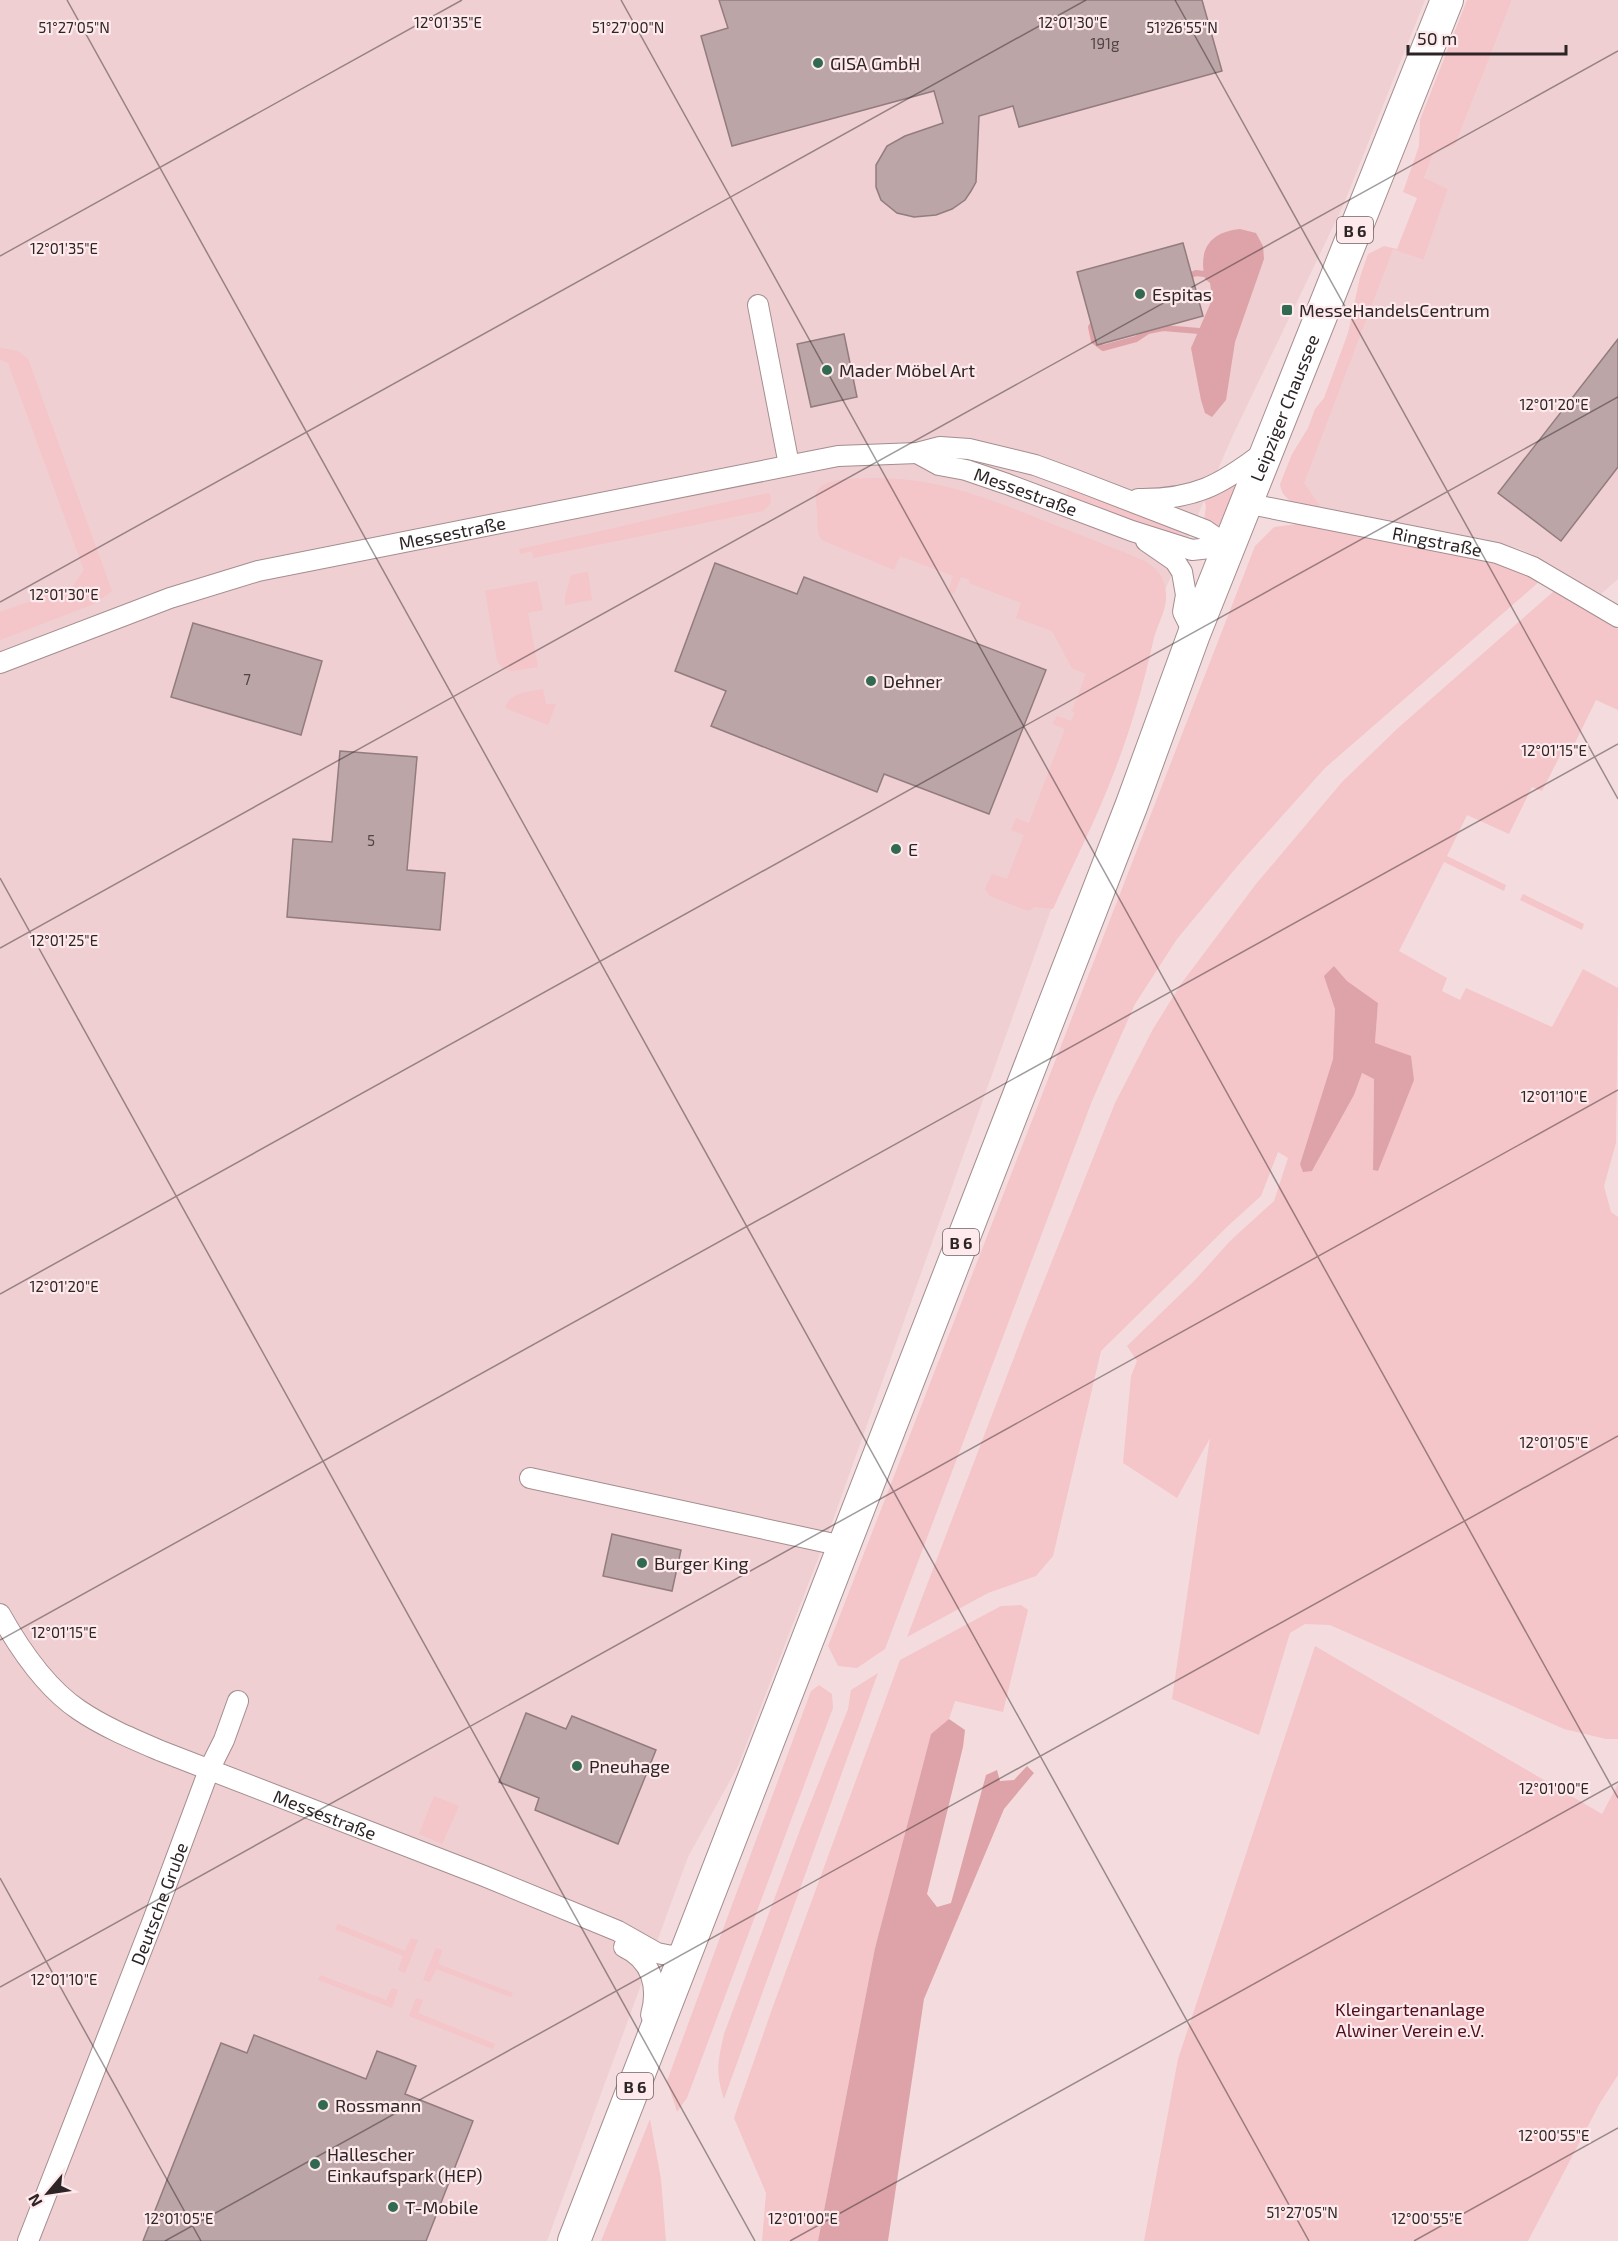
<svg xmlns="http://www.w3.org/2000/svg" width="1618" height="2241" font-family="'Exo 2',sans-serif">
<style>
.built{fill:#efcfd1}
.green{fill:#f4c5c9;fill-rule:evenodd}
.water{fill:#dda3a8}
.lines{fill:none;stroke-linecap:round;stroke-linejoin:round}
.stream{stroke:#dda3a8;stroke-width:6}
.building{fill:#bca5a7;stroke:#927c7d;stroke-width:1.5}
.minor-casing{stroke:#a48d8f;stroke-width:22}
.primary-casing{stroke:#a48d8f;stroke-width:34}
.minor{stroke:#fff;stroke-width:20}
.primary{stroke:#fff;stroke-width:32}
.ticks{fill:none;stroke:#2d2425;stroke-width:1.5;stroke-opacity:0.45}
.poi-dot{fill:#326951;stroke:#feeaec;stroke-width:2}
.labels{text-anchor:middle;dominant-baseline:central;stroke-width:4.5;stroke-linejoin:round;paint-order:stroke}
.number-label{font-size:15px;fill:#514446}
.shield{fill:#feeaec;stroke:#6c5f61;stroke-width:1.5}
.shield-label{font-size:16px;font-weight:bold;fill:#2d2425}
.poi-label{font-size:18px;fill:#2d2425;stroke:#feeaec;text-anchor:start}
.street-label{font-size:18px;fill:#2d2425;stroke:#feeaec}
.park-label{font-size:18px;fill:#510d1d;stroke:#feeaec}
.ticks-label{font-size:15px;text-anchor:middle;fill:#2d2425;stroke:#feeaec;stroke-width:4.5;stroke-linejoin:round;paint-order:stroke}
</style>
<rect width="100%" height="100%" fill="#f4dcde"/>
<path class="built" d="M0,0H1425L1343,206L1233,435L1165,590L833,1520L738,1766L688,1857L547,2241H0Z
M1512,0H1618V579L1601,594L1545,561L1520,549L1487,540L1323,510L1303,483L1393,248L1422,260L1448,189L1424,179L1434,152L1455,145Z"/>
<path class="green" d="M1467,0H1512L1455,145L1434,152L1424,178L1448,189L1423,260L1393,249L1304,483L1323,510C1306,506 1282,505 1280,484L1292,454L1308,428L1315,409L1324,398L1348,333L1360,277L1368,254L1384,246L1397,249L1417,198L1403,192L1419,146L1420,120Z
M0,348L18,351L28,359L112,591L94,604L0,640V612L73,586L84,570L8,363L0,359Z
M877,478C936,478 988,498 1042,520C1076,533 1111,547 1145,561C1159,569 1167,582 1166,599C1165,614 1156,627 1153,642C1143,687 1130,732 1113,775C1096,820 1073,864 1053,909L1035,907L1028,911L990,896L985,889L992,874L1007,879L1024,835L1011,830L1016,818L1029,823L1065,729L1052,724L1057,716L1071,721L1075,713L1072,711L1086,674L1072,668L1052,631L1016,618L1021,603L969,583L970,580L961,577L954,594L948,591L953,576L900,556L894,570L822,540C816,532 818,523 817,513C817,507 815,499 816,494C820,476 862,479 877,478Z
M1230,485L1235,487L1219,526L1204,520L1206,506L1204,500Z
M1070,487L1180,530L1177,537L1067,495V491Z
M769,493C774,501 769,506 763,511L533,558L532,551L520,554L519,549C603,532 685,510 769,493Z
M1298,524L1468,557L1508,566L1540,581L1325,768L1240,863L1177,939L1135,1004L1092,1101L885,1649L857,1668L838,1666L828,1646L1255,546L1274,527Z
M588,572L592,600L565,605V597L571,575Z
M537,581L543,610L528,613L538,667L512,671L502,668L497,660L485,591Z
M1554,591L1618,629V710L1596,700L1573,747L1566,744L1542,791L1532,787L1509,834L1467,815L1447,856L1506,885L1504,891L1444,862L1399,951L1447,978L1442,991L1460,1000L1466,988L1552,1027L1583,969L1618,988L1616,1143L1604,1186L1611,1212L1618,1217V1739H1606L1564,1729L1330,1625L1305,1624L1290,1633L1259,1735L1172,1699L1210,1438L1177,1498L1123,1463L1131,1376L1137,1361L1127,1346L1195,1280L1231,1240L1274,1201L1288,1158L1278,1152L1261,1196L1229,1225L1101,1351L1053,1556L1036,1576L988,1593L907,1637L1026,1326L1115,1103L1153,1029L1181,984L1256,884L1342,782L1398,728ZM1334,966L1347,981L1378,1003L1375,1043L1378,1171L1373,1170L1374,1078L1361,1073L1354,1095L1312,1171L1300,1164L1333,1059L1335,1009Z
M543,689L546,704H556L548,725L505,708C510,692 528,692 543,689Z
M1523,894L1584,924L1582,930L1520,900Z
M1021,1605L1028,1610L1003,1712L955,1701L949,1719L931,1734L875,1948L818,2241H762L766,2193L734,2118L772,2009L900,1660L1001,1606Z
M1315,1646L1602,1814L1618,1784V2075L1600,2103L1528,2241H1144L1178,2059Z
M878,1673L724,2099C715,2071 718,2062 724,2034L801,1827L848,1709L851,1690Z
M819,1685L832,1694L833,1708L687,2098L677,2112L667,2081L811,1691Z
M434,1796L459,1806L442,1844L419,1834Z
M338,1924L405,1951L411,1938L418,1940L405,1973L398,1970L403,1956L335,1929Z
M436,1948L442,1950L438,1964L513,1993L511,1997L436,1969L430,1982L423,1980Z
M320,1975L386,2000L392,1988L398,1990L392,2008L318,1980Z
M416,1998L423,2000L418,2013L495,2044L493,2049L409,2016Z
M650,2119L661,2179L666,2241H601Z"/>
<path class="water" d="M1240,229L1256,233L1263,246L1264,259L1235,342L1226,400L1212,417L1205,413L1201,400L1191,348L1211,302L1212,296L1210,283L1205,279C1198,249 1210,232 1240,229Z
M1334,966L1347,981L1378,1003L1375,1043L1411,1056L1414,1080L1378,1171L1373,1170L1374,1079L1362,1073L1354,1095L1312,1171L1303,1172L1300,1164L1333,1059L1335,1009L1324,976Z
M949,1719L965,1730L963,1747L927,1894L937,1907L951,1903L986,1775L997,1770L1000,1781L1014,1780L1027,1766L1034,1773L1004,1809L924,1999L888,2241H818L875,1948L931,1734Z"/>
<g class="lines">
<path class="stream" d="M1184,278L1196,273L1204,274
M1096,320L1091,327L1094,341L1103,348L1136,339L1148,331L1163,328L1199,331"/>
</g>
<path class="building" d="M719,0H1202L1222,71L1019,127L1013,106L979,116L976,182L971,191L965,200L952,209L936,215L914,217L897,213L881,200L876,187V165L887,146L905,136L943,123L934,91L732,146L701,36L728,28Z
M1183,243L1203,316L1097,345L1077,272Z
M844,334L857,397L811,407L797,344Z
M1618,339V467L1561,541L1498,493Z
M715,563L797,594L804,577L1046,670L989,814L884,774L877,792L711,726L726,691L675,671Z
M193,623L322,661L301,735L171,697Z
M340,751L417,757L407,870L445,873L440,930L287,917L293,839L332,842Z
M612,1534L681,1550L672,1591L603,1576Z
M526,1713L566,1729L572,1716L656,1750L618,1844L535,1810L539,1798L499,1782Z
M254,2035L366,2079L377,2051L396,2058L416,2066L405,2094L473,2121L426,2241H143L221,2043L247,2053Z"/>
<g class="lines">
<defs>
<g id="minor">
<path d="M758,305L789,465"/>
<path id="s1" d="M917,453L939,465L966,470L1007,484L1132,531L1192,550L1228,546"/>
<path d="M1138,499C1194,500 1221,485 1264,452"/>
<path id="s2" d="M1245,503L1497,553L1533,567L1618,617"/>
<path d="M1146,541L1175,561L1182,572L1186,595L1183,612L1194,634"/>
<path id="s3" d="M0,663L170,598L258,571L838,456L917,453L940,447L969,449L1035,465L1073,479L1205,530L1228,546"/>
<path d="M530,1478L843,1546"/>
<path id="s4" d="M0,1614C19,1648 46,1688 79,1710C104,1727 133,1739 161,1751L484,1876L618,1931L657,1953L672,1956L687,1950"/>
<path d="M624,1947C652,1960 659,1987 651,2015"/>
<path id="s5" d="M28,2241L152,1923L209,1770L224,1740L238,1701"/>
</g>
<g id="primary">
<path id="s6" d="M574,2241L1132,804L1194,634L1447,0"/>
</g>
</defs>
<use href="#minor" class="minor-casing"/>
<use href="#primary" class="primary-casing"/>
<use href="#minor" class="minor"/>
<use href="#primary" class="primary"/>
</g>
<path class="ticks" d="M67,0L1309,2241M621,0L1618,1798M1175,0L1618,799M0,256L462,0M0,602L1086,0M0,878L755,2241M0,948L1618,51M0,1294L1618,397M0,1640L1618,744M0,1878L201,2241M0,1987L1618,1090M165,2241L1618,1436M790,2241L1618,1782M1414,2241L1618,2128"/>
<g class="poi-dot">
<circle cx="818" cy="63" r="6"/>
<circle cx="1140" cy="294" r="6"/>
<rect x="1281" y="304" width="12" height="12" rx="3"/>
<circle cx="827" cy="370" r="6"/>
<circle cx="871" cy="681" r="6"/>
<circle cx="896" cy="849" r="6"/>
<circle cx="642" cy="1563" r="6"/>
<circle cx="577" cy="1766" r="6"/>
<circle cx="323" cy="2105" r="6"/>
<circle cx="315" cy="2164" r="6"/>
<circle cx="393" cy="2207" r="6"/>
</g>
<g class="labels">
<g class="number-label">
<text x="1105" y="43">191g</text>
<text x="247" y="679">7</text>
<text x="371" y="840">5</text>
</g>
<g class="shield">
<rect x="1337" y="217" width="36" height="26" rx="4.5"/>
<rect x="943" y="1229" width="36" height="26" rx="4.5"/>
<rect x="617" y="2073" width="36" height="26" rx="4.5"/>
</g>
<g class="shield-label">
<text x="1355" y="230">B 6</text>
<text x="961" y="1242">B 6</text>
<text x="635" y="2086">B 6</text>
</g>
<g class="poi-label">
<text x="830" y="63">GISA GmbH</text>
<text x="1152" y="294">Espitas</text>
<text x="1299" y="310">MesseHandelsCentrum</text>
<text x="839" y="370">Mader Möbel Art</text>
<text x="883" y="681">Dehner</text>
<text x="908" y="849">E</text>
<text x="654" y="1563">Burger King</text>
<text x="589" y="1766">Pneuhage</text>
<text x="335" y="2105">Rossmann</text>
<text x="327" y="2154">Hallescher<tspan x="327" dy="21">Einkaufspark (HEP)</tspan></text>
<text x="405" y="2207">T-Mobile</text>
</g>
<g class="street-label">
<text stroke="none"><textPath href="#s6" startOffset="1966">Leipziger Chaussee</textPath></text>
<text stroke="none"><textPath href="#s1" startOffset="116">Messestraße</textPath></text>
<text stroke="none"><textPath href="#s3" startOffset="472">Messestraße</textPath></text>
<text stroke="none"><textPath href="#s2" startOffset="196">Ringstraße</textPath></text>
<text stroke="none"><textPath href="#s4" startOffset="393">Messestraße</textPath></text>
<text stroke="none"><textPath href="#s5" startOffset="362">Deutsche Grube</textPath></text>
</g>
<g class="park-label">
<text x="1410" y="2009">Kleingartenanlage<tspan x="1410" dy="21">Alwiner Verein e.V.</tspan></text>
</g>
</g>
<g class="ticks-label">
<text x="448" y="28">12°01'35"E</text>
<text x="1073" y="28">12°01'30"E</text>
<text x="74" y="33">51°27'05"N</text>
<text x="628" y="33">51°27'00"N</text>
<text x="1182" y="33">51°26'55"N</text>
<text x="64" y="254">12°01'35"E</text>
<text x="1554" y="410">12°01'20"E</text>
<text x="64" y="600">12°01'30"E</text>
<text x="1554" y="756">12°01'15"E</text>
<text x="64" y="946">12°01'25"E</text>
<text x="1554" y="1102">12°01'10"E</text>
<text x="64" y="1292">12°01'20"E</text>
<text x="1554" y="1448">12°01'05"E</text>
<text x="64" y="1638">12°01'15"E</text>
<text x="1554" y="1794">12°01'00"E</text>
<text x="64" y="1985">12°01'10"E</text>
<text x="1554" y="2141">12°00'55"E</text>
<text x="1302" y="2218">51°27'05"N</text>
<text x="179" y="2224">12°01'05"E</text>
<text x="803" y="2224">12°01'00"E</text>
<text x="1427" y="2224">12°00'55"E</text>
</g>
<g transform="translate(48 2193) rotate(241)" stroke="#feeaec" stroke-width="4.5" paint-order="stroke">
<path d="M0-4.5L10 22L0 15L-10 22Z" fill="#2d2425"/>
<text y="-9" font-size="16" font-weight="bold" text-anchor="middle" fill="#2d2425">N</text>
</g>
<path d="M1408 45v9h158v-9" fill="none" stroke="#2d2425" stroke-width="3"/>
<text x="1417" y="45" font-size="18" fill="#2d2425" stroke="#feeaec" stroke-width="4.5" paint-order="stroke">50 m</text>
</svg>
